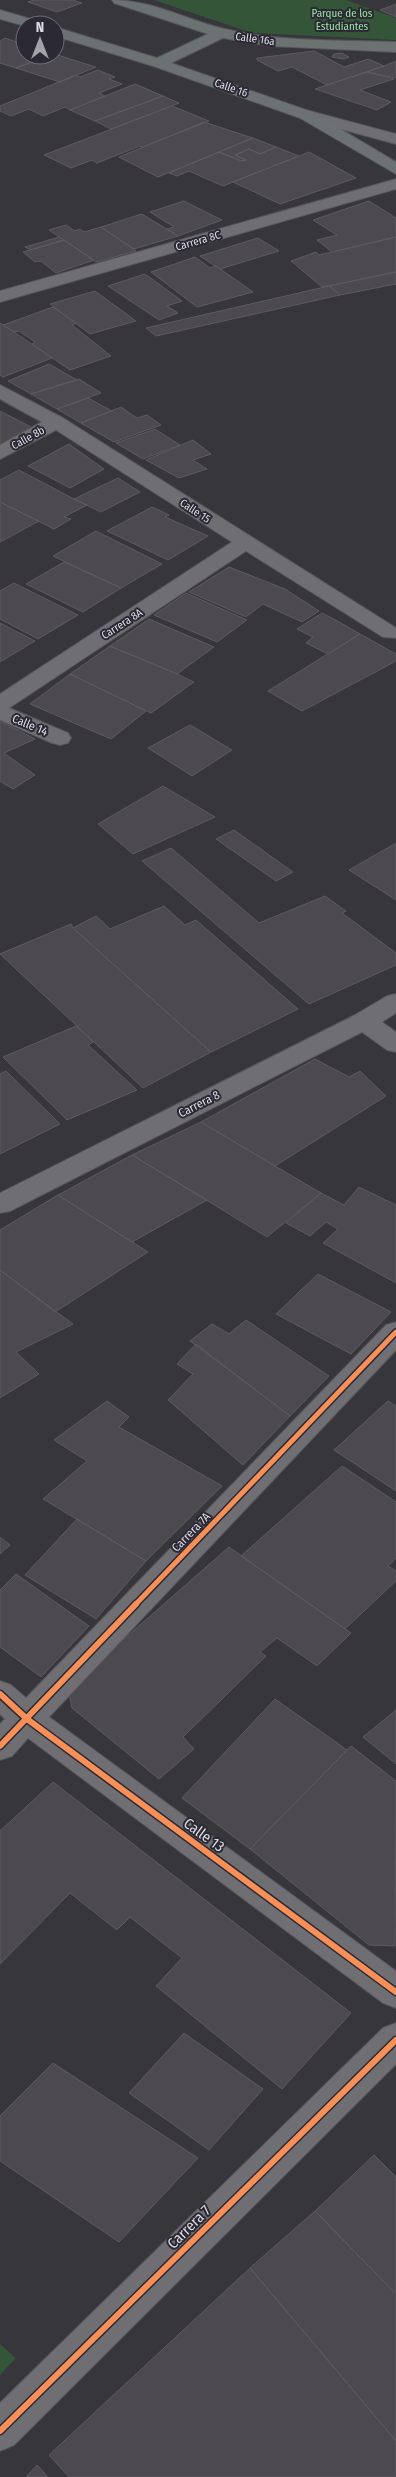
<svg xmlns="http://www.w3.org/2000/svg" width="396" height="2477" font-family="'Fira Sans Condensed',sans-serif">
<style>
.green{fill:#355539}
.building{fill:#4c4a4f;stroke:#5d5b5f}
.lines{fill:none;stroke-linecap:round;stroke-linejoin:round}
.minor-casing{stroke:#545459;stroke-width:2}
.major-casing{stroke:#545459;stroke-width:2}
.minor{fill:#6f6e73;fill-rule:evenodd}
.major{fill:#6c7271;fill-rule:evenodd}
.cycleway-far1-casing{stroke:#2a2934;stroke-width:8}
.cycleway-casing{stroke:#2a2934;stroke-width:9}
.cycleway-far1{stroke:#f78f57;stroke-width:5}
.cycleway{stroke:#f78f57;stroke-width:6}
.labels{text-anchor:middle;dominant-baseline:central;stroke-width:4;stroke-linejoin:round;paint-order:stroke}
.far-park-label{font-size:11px;fill:#9ae2a1;stroke:#2a2934}
.far-street-label{font-size:11px;fill:#dddce4;stroke:#2a2934}
.street-label{font-size:12px;fill:#dddce4;stroke:#2a2934}
.near-street-label{font-size:15px;fill:#dddce4;stroke:#2a2934}
</style>
<rect width="100%" height="100%" fill="#36363b"/>
<path class="green" d="M154,0H346L396,18V40L252,33Z
M0,2344L16,2358L0,2375Z"/>
<path class="building" d="M34,0H73L82,3L57,12L28,2Z
M396,4V17L380,10Z
M5,38L25,45V55H49L16,68L0,63V41Z
M314,51L344,67L368,59L384,66L327,85L292,67L278,71L257,60V58Z
M342,53L349,57L344,59L332,57L334,54Z
M55,54L70,59L96,67L60,82L16,68Z
M396,61V78L367,72L384,66Z
M98,70L115,77L109,79L122,84L99,93L105,96L70,110L65,107L43,116L29,109L11,116L0,111V106L76,75L80,77Z
M367,72L394,79L360,90L391,102L377,110L315,89Z
M135,84L163,96L95,121L70,110Z
M163,96L179,103L111,129L95,121Z
M172,106L209,121L143,147L140,146L97,163L92,160L71,168L44,155Z
M204,122L253,138L158,177L119,157Z
M253,138L276,147L260,154L249,149L235,155L246,160L242,161L219,152Z
M276,147L299,156L223,186L189,171L177,176L169,173L219,152L242,161L246,160L235,155L249,149L260,154Z
M309,152L356,178L280,204L233,182Z
M184,201L222,220L178,236L167,229L174,227L150,212Z
M369,201L396,218V237L332,252L317,240L337,235L313,220Z
M142,214L178,236L134,249L101,227Z
M66,225L75,231L80,229L84,232L101,227L136,251L96,262L49,230Z
M59,237L64,240L31,250L25,247Z
M396,237V272L322,287L291,261L316,252L319,255Z
M258,238L279,251L220,269L200,256Z
M64,240L94,260L56,273L41,261L35,262L23,252Z
M195,257L210,268L216,266L253,292L197,307L151,272Z
M396,272V284L340,295L329,286Z
M145,274L182,301L167,306L178,313L159,320L108,286Z
M329,286L340,295L156,336L146,328Z
M95,291L136,321L90,334L50,304Z
M53,307L76,323L72,325L111,356L70,370L32,344L35,342L19,331L14,332L3,325Z
M0,323L14,332L52,358L3,377L0,375Z
M49,364L77,380L31,394L8,381Z
M79,379L101,393L57,409L31,394Z
M88,398L112,411L81,423L57,409Z
M121,407L137,418L147,415L161,425L114,442L81,423Z
M0,411L33,428L0,445Z
M155,429L180,445L143,459L116,443Z
M193,440L211,454L193,460L207,469L179,478L146,460Z
M69,444L104,469L70,488L28,466Z
M19,470L74,499L87,505L64,517L71,519L54,529L0,502V480Z
M118,478L140,492L101,512L74,499Z
M0,502L39,521L0,542Z
M152,507L169,515L165,517L208,536L168,560L107,531Z
M96,531L162,564L121,588L53,556Z
M64,562L121,588L83,612L26,584Z
M229,567L285,589L319,611L302,622L263,604L246,617L189,592Z
M14,583L78,615L38,639L0,619V591Z
M186,593L247,620L217,642L154,615Z
M322,613L341,623L360,634L328,654L306,643L313,637L297,629Z
M149,619L214,647L177,674L110,646Z
M0,623L35,641L0,662Z
M360,634L396,654V661L302,711L268,691Z
M110,646L177,674L194,682L151,713L70,674Z
M70,674L146,711L111,739L30,704Z
M0,721L35,739L4,753L35,775L13,789L0,781Z
M190,725L232,750L192,776L148,748Z
M163,786L215,817L133,854L98,824Z
M234,830L293,872L276,881L216,839Z
M396,843V900L349,870Z
M171,848L259,923L325,896L346,911L342,913L396,953V965L309,1004L142,861Z
M164,906L185,925L196,920L298,1009L211,1052L73,928L96,916L110,929Z
M71,924L73,928L211,1052L143,1088L0,954Z
M76,1026L93,1042L88,1045L137,1090L67,1120L3,1057Z
M315,1059L349,1077L360,1071L386,1096L275,1166L201,1122Z
M6,1071L60,1124L0,1154V1074Z
M201,1122L275,1166L321,1193L267,1237L132,1155Z
M132,1155L207,1200L132,1242L58,1195Z
M359,1187L396,1205V1283L323,1243L338,1229L326,1222L310,1236L286,1223L321,1193L344,1205Z
M58,1195L148,1252L55,1312L0,1270V1230Z
M0,1270L73,1324L16,1352L39,1374L0,1398Z
M318,1274L391,1312L351,1354L276,1314Z
M246,1320L329,1376L290,1416L190,1341L212,1324L229,1334Z
M196,1344L290,1416L243,1465L168,1400L193,1374L177,1364Z
M107,1401L129,1417L119,1427L222,1486L146,1561L43,1499L87,1461L54,1440Z
M388,1401L396,1406V1491L334,1450Z
M342,1466L396,1502V1558L388,1566L396,1571V1581L345,1629L241,1556Z
M77,1519L146,1561L96,1619L25,1575Z
M0,1537L10,1545L0,1554Z
M229,1547L351,1633L317,1666L277,1638L260,1652L266,1656L183,1737L194,1749L159,1779L72,1708L68,1688Z
M16,1574L89,1626L41,1677L0,1647V1590Z
M275,1699L347,1750L250,1849L182,1798Z
M396,1710V1764L363,1737Z
M351,1746L396,1781L395,1946L369,1945L250,1849Z
M53,1782L351,2013L282,2089L156,1986L182,1958L130,1917L117,1930L70,1893L0,1964V1831Z
M184,2033L263,2089L209,2150L129,2093Z
M53,2063L198,2158L119,2242L0,2161V2116Z
M374,2155L396,2177V2294L315,2211Z
M315,2211L396,2294V2441L250,2268Z
M250,2268L396,2441V2477H69L49,2455Z
M37,2465L48,2477H26Z"/>
<g class="lines">
<defs>
<path id="minor" d="M306,110L396,134V144L300,118L298,115L300,112Z
M396,179V189L0,302V291Z
M0,385L63,418L396,628V638L383,637L246,551L9,708L68,733L71,738L68,743L60,745L52,743L0,720V694L232,542L56,430L0,459V445L42,422L0,399Z
M396,994V1013L382,1022L396,1032V1052L387,1050L362,1032L10,1211L0,1213V1193L355,1015L387,996Z
M396,1322V1350L49,1717L396,1971V2008L383,2003L28,1738L12,1756L0,1760V1724L5,1719L0,1714V1681L11,1685L26,1698L386,1325Z
M396,2023V2064L14,2445L0,2451V2403L383,2028Z"/>
<path id="major" d="M112,0C153,0 186,20 225,29C281,42 339,40 396,42V52L270,46L223,38L171,63L312,112L396,162V174L300,118L153,66L55,36V27L157,58L208,34L114,3Z
M0,10L41,22L43,25L25,26L0,19Z"/>
</defs>
<use href="#minor" class="minor-casing"/>
<use href="#major" class="major-casing"/>
<use href="#minor" class="minor"/>
<use href="#major" class="major"/>
<defs>
<path id="cycleway-far1" d="M135,1605L396,1332"/>
<path id="cycleway" d="M0,1694L27,1719L396,1992
M0,1746L136,1604
M0,2431L396,2040"/>
</defs>
<use href="#cycleway-far1" class="cycleway-far1-casing"/>
<use href="#cycleway" class="cycleway-casing"/>
<use href="#cycleway-far1" class="cycleway-far1"/>
<use href="#cycleway" class="cycleway"/>
</g>
<g class="labels">
<g class="far-park-label">
<text x="342" y="13">Parque de los<tspan x="342" dy="13">Estudiantes</tspan></text>
</g>
<g class="far-street-label">
<text transform="translate(255 39) rotate(8)">Calle 16a</text>
<text transform="translate(231 88) rotate(19)">Calle 16</text>
<text transform="translate(198 241) rotate(-16)">Carrera 8C</text>
<text transform="translate(28 438) rotate(-29)">Calle 8b</text>
<text transform="translate(195 511) rotate(33)">Calle 15</text>
<text transform="translate(122 624) rotate(-33)">Carrera 8A</text>
</g>
<g class="street-label">
<text transform="translate(30 725) rotate(23)">Calle 14</text>
<text transform="translate(199 1104) rotate(-27)">Carrera 8</text>
<text transform="translate(191 1532) rotate(-46)">Carrera 7A</text>
</g>
<g class="near-street-label">
<text transform="translate(204 1835) rotate(36)">Calle 13</text>
<text transform="translate(189 2227) rotate(-45)">Carrera 7</text>
</g>
</g>
<g transform="translate(40 40)"><circle r="24" fill="#2a2934" stroke="#72717a"/>
<path d="M0-4L9 19L0 12L-9 19Z" fill="#a3a2a9"/>
<text y="-8" font-size="14" font-weight="bold" text-anchor="middle" fill="#dddce4">N</text>
</g>
</svg>
